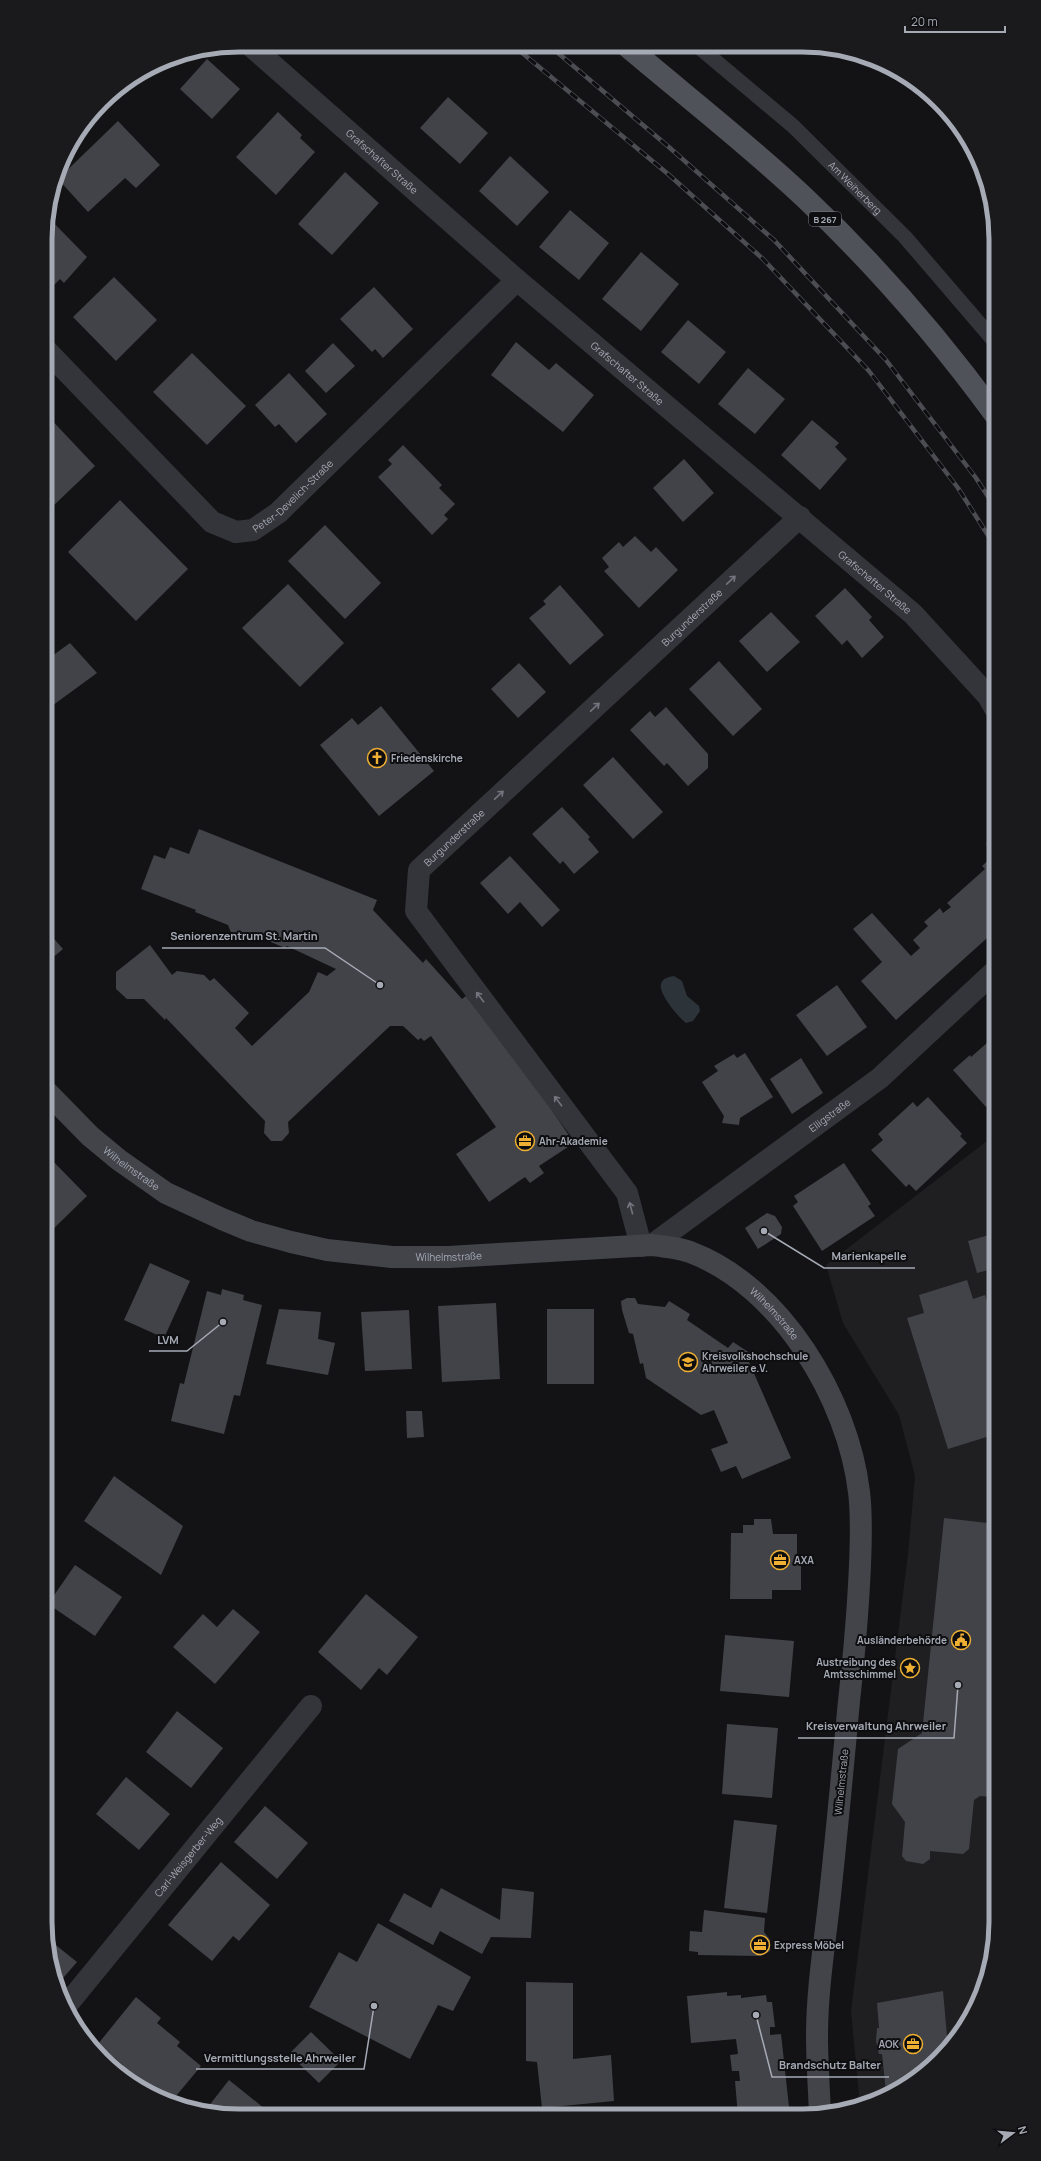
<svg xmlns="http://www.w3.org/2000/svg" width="1041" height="2161" font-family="Manrope,sans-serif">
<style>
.built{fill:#1f1f22}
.water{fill:#2c343a}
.building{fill:#424348}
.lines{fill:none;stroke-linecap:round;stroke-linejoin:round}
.service{stroke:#34353a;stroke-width:15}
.minor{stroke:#34353a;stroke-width:22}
.secondary{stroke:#42444a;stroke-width:22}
.primary{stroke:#505259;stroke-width:22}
.rail-casing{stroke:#4b4d53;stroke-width:4.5}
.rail{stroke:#0e0e10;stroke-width:3;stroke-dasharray:9;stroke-linecap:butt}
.oneway{stroke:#72757e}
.labels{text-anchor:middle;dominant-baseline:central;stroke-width:4;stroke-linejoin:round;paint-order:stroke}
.shield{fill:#0e0e10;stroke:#787b84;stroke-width:1}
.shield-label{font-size:9px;font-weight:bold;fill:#a5aab5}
.street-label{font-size:10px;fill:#a5aab5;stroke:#0e0e10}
.poi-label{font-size:10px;font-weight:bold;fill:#a5aab5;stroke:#0e0e10;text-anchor:start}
.rim{fill:none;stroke:#a5aab5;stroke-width:5}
.leader{fill:none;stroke:#a5aab5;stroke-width:1.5}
.callout-dot{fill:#a5aab5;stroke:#0e0e10;stroke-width:1.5}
.callout-label{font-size:11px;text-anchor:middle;font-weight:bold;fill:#a5aab5;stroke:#0e0e10;stroke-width:4;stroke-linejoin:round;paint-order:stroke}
</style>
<rect width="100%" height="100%" fill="#131315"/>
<path class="built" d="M996,1134V1935L981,1996L956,2040L909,2083L860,2106L851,2011L908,1554L915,1476L899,1415L843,1323L826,1265Z"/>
<path class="water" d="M674,976L682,981L687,996L699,1006L700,1011L693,1021L686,1023C679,1018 658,993 661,984C663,978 668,977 674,976Z"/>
<path class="building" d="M207,59L240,89L212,119L180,89Z
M448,97L488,133L460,164L420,128Z
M278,112L302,135L300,138L315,152L276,195L236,157Z
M118,121L160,165L136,188L125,178L88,212L58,179Z
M510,156L549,192L517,226L479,191Z
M345,172L379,203L332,255L298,224Z
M570,210L609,243L579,280L539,247Z
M48,217L87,257L64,283L60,279L49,290L45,286V226Z
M641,252L679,284L641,331L602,299Z
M114,277L157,320L116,361L73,317Z
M374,287L413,329L383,358L375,349L372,352L340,319Z
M688,320L726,352L699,384L661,352Z
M516,342L549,370L556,363L594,395L563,432L491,375Z
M333,343L355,366L326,393L305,371Z
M192,353L246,406L207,445L153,392Z
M748,368L785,399L755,434L718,404Z
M289,373L327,414L296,443L279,424L275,427L255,405Z
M45,413L95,466L52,507L45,500Z
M812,420L839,443L835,447L847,459L820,490L781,455Z
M403,445L442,485L439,488L455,504L444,515L448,519L432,535L378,477L392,464L388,460Z
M684,459L714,493L683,522L653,488Z
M120,500L188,569L136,621L68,552Z
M325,525L381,583L345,619L288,561Z
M635,536L651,552L656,547L678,570L639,608L604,571L609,567L602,558L619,542L623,547Z
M288,584L344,643L300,687L242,628Z
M560,585L604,635L570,665L529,618L546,604L543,601Z
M845,588L872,617L869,620L884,637L862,658L847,640L842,645L815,616Z
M771,612L800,642L767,672L739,641Z
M70,643L97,673L45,711V661Z
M719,661L762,709L733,736L689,689Z
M519,663L546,692L518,718L491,689Z
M381,706L434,771L379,816L320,745L352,718L358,725Z
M666,707L708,754V768L688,786L667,763L664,766L630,730L650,711L655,717Z
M613,757L663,812L633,839L583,785Z
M562,807L590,837L588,839L599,852L574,874L563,861L560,864L532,834Z
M199,829L377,900L373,910L423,963L426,959L462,999L466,996L541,1094L574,1143L539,1166L544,1173L530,1183L525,1177L489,1202L456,1154L496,1127L431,1036L424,1041L421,1038L418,1040L403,1026H390L288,1122L289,1133L282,1141H271L264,1133L265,1121L166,1018L165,1020L144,999H127L116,989V972L150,945L172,975L177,971L204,975L210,981L214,978L249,1013L235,1028L252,1046L309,992L318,972L327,976L336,969L287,946L285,948L254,935L246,940L232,935L228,925L195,912L196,910L141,889L154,855L165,859L170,847L189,854Z
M996,834V930L896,1020L861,981L882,962L853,929L872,913L911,956L920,948L913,940L928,926L924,922L940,908L943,913L951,907L947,903L985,869L982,866L993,856L989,852L991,849L986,844Z
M510,856L560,910L542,927L520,902L508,914L480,883Z
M48,932L63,949L45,964V935Z
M837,985L867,1027L827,1056L796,1015Z
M996,1035V1098L986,1107L953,1070L970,1055L971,1057Z
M745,1053L773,1097L740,1118L739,1125L722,1123L724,1116L702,1082L718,1071L714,1066L734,1054L737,1058Z
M801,1058L823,1093L792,1114L770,1079Z
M928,1097L962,1134L960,1136L967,1143L916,1191L909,1184L906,1187L871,1150L883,1140L878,1134L913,1102L917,1107Z
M45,1153L87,1196L45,1237Z
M844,1163L871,1204L868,1206L875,1216L822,1251L793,1206L798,1202L794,1196Z
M767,1213L775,1216L782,1227L781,1234L758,1249L745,1228Z
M996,1233V1268L977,1273L968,1241Z
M150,1263L190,1281L164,1338L124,1320Z
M967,1280L973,1299L985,1295L995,1328L988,1330L996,1356V1434L948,1449L907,1318L924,1313L919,1295Z
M222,1289L244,1295L243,1300L262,1305L240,1396L234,1395L224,1434L171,1421L180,1383L184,1384L207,1291L221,1295Z
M627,1298H635L638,1304L665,1307L669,1301L690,1314L687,1320L728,1348L733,1342L753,1355L749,1362L791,1458L742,1479L736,1466L721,1472L711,1449L728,1443L714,1410L701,1415L646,1378L643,1363L640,1364L633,1334L629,1333L622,1310L621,1301Z
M496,1303L500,1379L442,1382L438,1306Z
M279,1309L321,1312L318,1339L335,1343L328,1375L266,1364Z
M547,1309H594V1384H547Z
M409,1310L412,1369L365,1371L361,1312Z
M406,1411H422L424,1437L407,1438Z
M114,1476L183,1526L161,1575L84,1521Z
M944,1518L996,1524V1679L989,1678L987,1692L996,1693V1795L993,1797L980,1796L974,1800L969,1849L963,1854L930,1851V1859L923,1864L906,1861L902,1856L905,1822L892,1804L898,1749L922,1733Z
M754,1519H771L773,1534H797V1562H801V1590H772V1599H730L731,1533H743V1525H754Z
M75,1565L122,1597L95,1636L48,1604Z
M366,1594L418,1637L387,1675L379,1668L361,1690L318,1652Z
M233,1609L260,1632L215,1684L173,1647L203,1614L217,1627Z
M725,1635L794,1641L789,1697L720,1691Z
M177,1711L223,1748L191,1788L146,1752Z
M727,1724L778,1728L772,1798L722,1794Z
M126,1777L170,1814L139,1850L96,1814Z
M265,1806L308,1843L277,1879L234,1842Z
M734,1820L777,1825L767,1913L724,1908Z
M221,1862L270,1905L239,1941L233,1936L212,1961L168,1925Z
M441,1888L500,1920L502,1888L534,1892L531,1938L491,1937L482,1954L440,1931L433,1945L389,1921L404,1893L431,1908Z
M704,1910L765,1918L764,1932L770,1940V1951L761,1956L698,1955V1952L689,1951L690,1931L702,1932Z
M378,1923L471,1977L453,2011L438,2005L410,2059L309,2007L339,1952L357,1962Z
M47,1938L77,1962L57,1985L52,1972Z
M526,1982L573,1983V2059L611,2055L614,2101L542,2108L537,2062L526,2061Z
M943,1991L948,2047L909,2083L888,2093L886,2092L882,2054H879L876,2041L877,2028H879L877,2003Z
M727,1992V1996L741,1995V1998L766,1995L767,2002H772L775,2027H770V2035L781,2034L790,2116H738L735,2081H740L739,2071H732L730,2055L738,2054L736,2039L691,2043L687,1996Z
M136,1997L161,2018L157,2023L180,2042L177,2046L201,2066L171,2102L153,2096L141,2087L119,2070L123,2065L98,2044Z
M311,2032L341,2061L319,2083L289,2054Z
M229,2080L270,2113L204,2112Z"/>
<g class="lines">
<path class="service" id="s1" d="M700,48L793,126L905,237L996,343"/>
<g class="minor">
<path id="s2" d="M250,45L517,280L913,614L988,696L996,710"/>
<path id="s3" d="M45,349L212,522L236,532L253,530L278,513L517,280"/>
<path id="s4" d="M652,1245L880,1078L996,970"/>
<path id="s5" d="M641,1246L627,1193L416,911L419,870L800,517"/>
<path id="s6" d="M66,2006L311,1706"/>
</g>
<path class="secondary" id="s7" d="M45,1090L90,1136L119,1160L166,1193L222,1219L251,1231L291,1242L327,1250L392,1257H449L652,1245C664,1247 678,1247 690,1252C781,1286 848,1399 859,1492C862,1516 861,1541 860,1565C858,1611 854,1656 849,1701C843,1766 837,1830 830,1895C825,1941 817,1989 817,2036C817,2062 819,2088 820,2114"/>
<path class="primary" d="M628,47C687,97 749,145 805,198C876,265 939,338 996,416"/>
<defs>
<path id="rail" d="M515,47L668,174L763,259L869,371L958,488L996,548
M551,47L670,148L774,240L886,360L976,478L996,509"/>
</defs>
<use href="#rail" class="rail-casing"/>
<use href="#rail" class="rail"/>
</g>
<defs><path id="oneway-shaft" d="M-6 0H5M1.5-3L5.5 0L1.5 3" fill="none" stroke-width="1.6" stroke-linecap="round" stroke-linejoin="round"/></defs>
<g class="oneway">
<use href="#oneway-shaft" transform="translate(731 580) rotate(-43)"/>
<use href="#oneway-shaft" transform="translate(595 707) rotate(-43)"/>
<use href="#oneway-shaft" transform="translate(499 795) rotate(-43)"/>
<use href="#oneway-shaft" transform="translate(480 997) rotate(-127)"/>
<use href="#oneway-shaft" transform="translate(558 1101) rotate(-127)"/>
<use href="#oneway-shaft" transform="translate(631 1208) rotate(-105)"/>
</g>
<defs>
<symbol id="church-ring" viewBox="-11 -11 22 22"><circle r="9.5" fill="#0e0e10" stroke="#eeaf32" stroke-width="1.5"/><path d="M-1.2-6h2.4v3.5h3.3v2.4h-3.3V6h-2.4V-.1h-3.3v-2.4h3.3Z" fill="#eeaf32"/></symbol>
<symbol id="office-ring" viewBox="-11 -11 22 22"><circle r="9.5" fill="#0e0e10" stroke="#eeaf32" stroke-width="1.5"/><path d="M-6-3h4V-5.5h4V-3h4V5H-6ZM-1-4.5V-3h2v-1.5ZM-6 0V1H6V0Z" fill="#eeaf32"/></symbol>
<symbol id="university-ring" viewBox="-11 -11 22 22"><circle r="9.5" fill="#0e0e10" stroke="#eeaf32" stroke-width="1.5"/><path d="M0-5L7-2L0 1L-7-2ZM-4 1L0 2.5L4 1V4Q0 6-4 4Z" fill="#eeaf32"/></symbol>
<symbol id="civic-ring" viewBox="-11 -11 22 22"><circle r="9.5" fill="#0e0e10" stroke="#eeaf32" stroke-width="1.5"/><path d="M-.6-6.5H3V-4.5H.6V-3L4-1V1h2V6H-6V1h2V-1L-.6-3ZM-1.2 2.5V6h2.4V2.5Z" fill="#eeaf32"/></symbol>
<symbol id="sight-ring" viewBox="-11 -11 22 22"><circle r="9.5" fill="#0e0e10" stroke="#eeaf32" stroke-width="1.5"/><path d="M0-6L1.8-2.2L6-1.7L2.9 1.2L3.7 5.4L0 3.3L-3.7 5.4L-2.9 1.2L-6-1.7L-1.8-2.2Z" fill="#eeaf32"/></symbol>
</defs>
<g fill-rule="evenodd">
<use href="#church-ring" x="366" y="747" width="22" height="22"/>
<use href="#office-ring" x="514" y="1130" width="22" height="22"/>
<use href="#university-ring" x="677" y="1351" width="22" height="22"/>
<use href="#office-ring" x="769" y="1549" width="22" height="22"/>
<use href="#civic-ring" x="950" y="1629" width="22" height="22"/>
<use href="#sight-ring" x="899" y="1657" width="22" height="22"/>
<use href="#office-ring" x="749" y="1934" width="22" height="22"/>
<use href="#office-ring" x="902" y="2033" width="22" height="22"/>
</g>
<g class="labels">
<rect class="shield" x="809" y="212" width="32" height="14" rx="3"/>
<g class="shield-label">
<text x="825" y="219">B 267</text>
</g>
<g class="street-label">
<text stroke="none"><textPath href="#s2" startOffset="176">Grafschafter Straße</textPath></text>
<text stroke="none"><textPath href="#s1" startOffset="209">Am Weiherberg</textPath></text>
<text stroke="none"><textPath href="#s2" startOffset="500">Grafschafter Straße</textPath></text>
<text stroke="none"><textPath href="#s3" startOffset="336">Peter-Develich-Straße</textPath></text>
<text stroke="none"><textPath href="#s2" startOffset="824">Grafschafter Straße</textPath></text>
<text stroke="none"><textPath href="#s5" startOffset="820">Burgunderstraße</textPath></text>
<text stroke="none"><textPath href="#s5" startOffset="496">Burgunderstraße</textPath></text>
<text stroke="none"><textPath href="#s4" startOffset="220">Elligstraße</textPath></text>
<text stroke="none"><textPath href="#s7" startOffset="117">Wilhelmstraße</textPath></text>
<text stroke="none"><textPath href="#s7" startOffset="453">Wilhelmstraße</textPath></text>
<text stroke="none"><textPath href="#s7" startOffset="801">Wilhelmstraße</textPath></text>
<text transform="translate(841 1782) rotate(-84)">Wilhelmstraße</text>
<text stroke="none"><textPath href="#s6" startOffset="193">Carl-Weisgerber-Weg</textPath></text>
</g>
<g class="poi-label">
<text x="391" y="758">Friedenskirche</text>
<text x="539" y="1141">Ahr-Akademie</text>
<text x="702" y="1356">Kreisvolkshochschule<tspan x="702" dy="12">Ahrweiler e.V.</tspan></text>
<text x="794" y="1560">AXA</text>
<text x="947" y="1640" text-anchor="end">Ausländerbehörde</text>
<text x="896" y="1662" text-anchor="end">Austreibung des<tspan x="896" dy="12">Amtsschimmel</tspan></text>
<text x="774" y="1945">Express Möbel</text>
<text x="899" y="2044" text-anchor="end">AOK</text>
</g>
</g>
<path d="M0 0H1041V2161H0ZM239 52H802A187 187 0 0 1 989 239V1922A187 187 0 0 1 802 2109H239A187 187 0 0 1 52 1922V239A187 187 0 0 1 239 52Z" fill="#1a1a1d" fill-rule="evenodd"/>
<path class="rim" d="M239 52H802A187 187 0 0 1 989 239V1922A187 187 0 0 1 802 2109H239A187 187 0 0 1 52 1922V239A187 187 0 0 1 239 52Z"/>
<path class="leader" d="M380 985L325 948H162M764 1231L824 1268H915M223 1322L187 1351H149M958 1685L954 1738H798M374 2006L364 2069H196M756 2015L772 2077H889"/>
<g class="callout-dot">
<circle cx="380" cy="985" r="4"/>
<circle cx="764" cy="1231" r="4"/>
<circle cx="223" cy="1322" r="4"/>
<circle cx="958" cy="1685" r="4"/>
<circle cx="374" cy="2006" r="4"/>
<circle cx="756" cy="2015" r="4"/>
</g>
<g class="callout-label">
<text x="244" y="940">Seniorenzentrum St. Martin</text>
<text x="869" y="1260">Marienkapelle</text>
<text x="168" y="1344">LVM</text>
<text x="876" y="1730">Kreisverwaltung Ahrweiler</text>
<text x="280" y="2062">Vermittlungsstelle Ahrweiler</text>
<text x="830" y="2069">Brandschutz Balter</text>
</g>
<g transform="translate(1013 2133) rotate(74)" stroke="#0e0e10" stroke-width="3" paint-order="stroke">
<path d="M0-3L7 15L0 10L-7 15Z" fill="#a5aab5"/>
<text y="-6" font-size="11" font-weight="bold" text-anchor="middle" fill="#a5aab5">N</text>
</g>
<path d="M905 26v6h100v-6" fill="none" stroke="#a5aab5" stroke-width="2"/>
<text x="911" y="26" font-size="12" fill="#a5aab5" stroke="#0e0e10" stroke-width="3" paint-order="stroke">20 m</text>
</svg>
